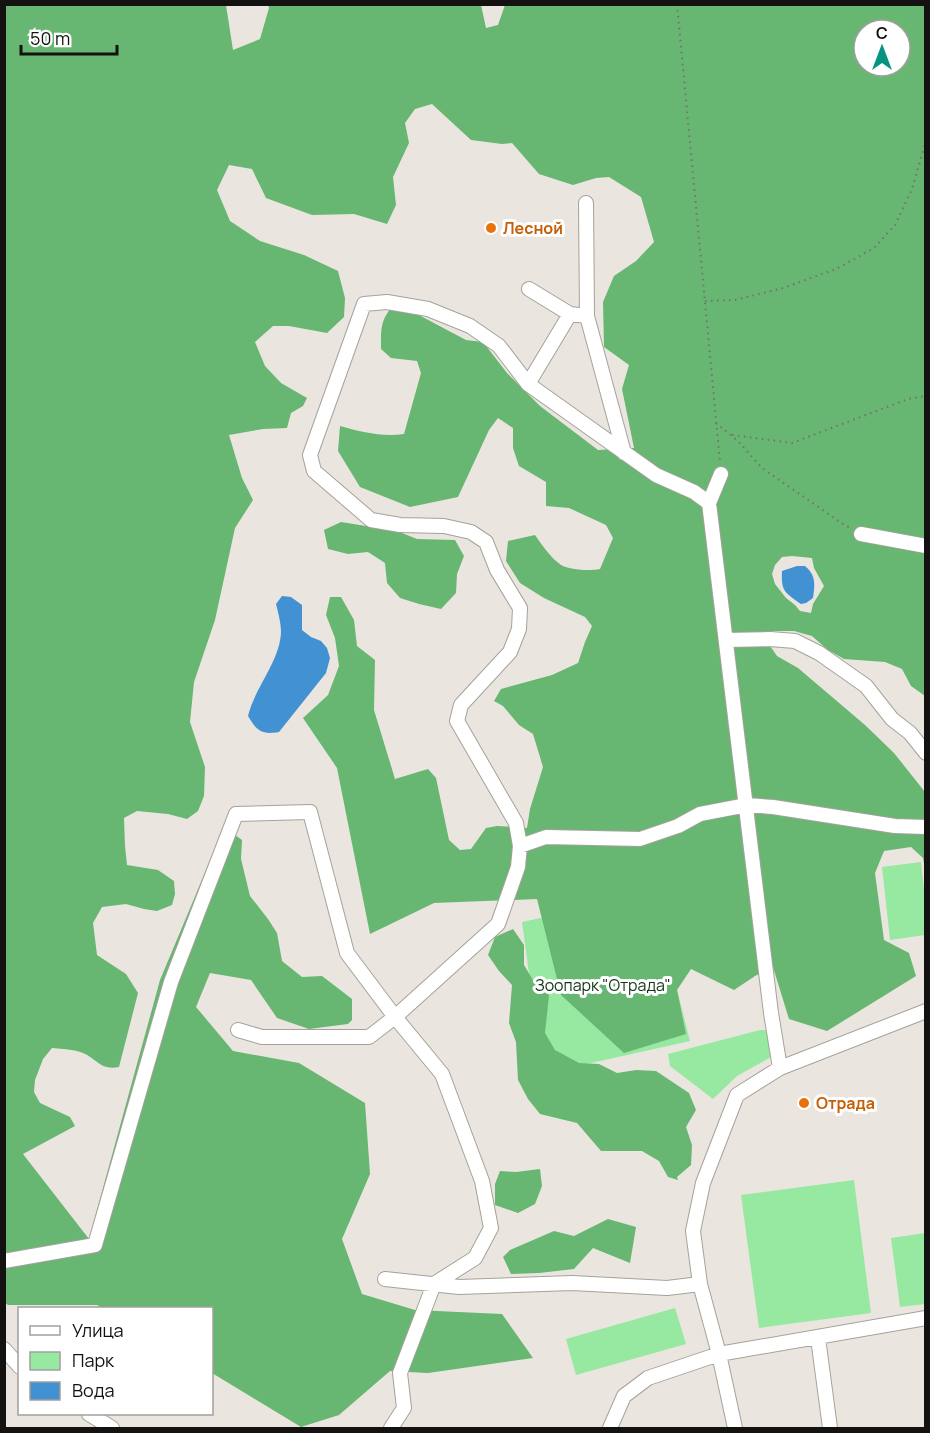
<svg xmlns="http://www.w3.org/2000/svg" width="930" height="1433" font-family="Manrope,sans-serif">
<style>
.green{fill:#97e8a1}
.forest{fill:#67b671;fill-rule:evenodd}
.water{fill:#4291d3}
.lines{fill:none;stroke-linecap:round;stroke-linejoin:round}
.minor-casing{stroke:#a5a29b;stroke-width:16}
.path{stroke:#74726e;stroke-width:2;stroke-dasharray:1.5 4.5;stroke-linecap:butt}
.minor{stroke:#fff;stroke-width:14}
.food-dot{fill:#e8710a;stroke:#fff;stroke-width:2}
.labels{text-anchor:middle;dominant-baseline:central;stroke-width:6;stroke-linejoin:round;paint-order:stroke}
.food-label{font-size:16px;font-weight:bold;fill:#c56008;stroke:#fff;text-anchor:start}
.park-label{font-size:16px;fill:#133418;stroke:#fff}
</style>
<rect width="100%" height="100%" fill="#eae6df"/>
<path class="green" d="M921,862L925,899V935L890,940L882,867Z
M653,894L690,1041L573,1067L537,1032L522,922Z
M760,1030H767L773,1056L737,1076L713,1099L670,1066L668,1054Z
M854,1180L871,1313L759,1328L741,1195Z
M925,1233V1304L900,1307L891,1238Z
M675,1308L686,1344L576,1375L566,1339Z"/>
<path class="forest" d="M4,5H226L233,50L260,39L269,8L268,5H481L486,28L498,25L505,5H925V696L911,686L902,669L885,662L844,659L828,650L812,636L794,631H772L768,643L777,656L798,668L865,725L894,753L925,792V870L923,858L911,847L884,851L875,873L884,940L909,953L916,976L827,1031L789,1019L773,967L755,976L734,990L691,969L677,990L686,1034L624,1053L561,995L537,899L434,903L370,934L337,768L303,718L328,695L339,666L335,638L326,615L330,597H341L354,620L357,646L375,660L374,710L395,779L428,769L436,778L449,840L460,850L471,849L486,828L497,826L527,828L530,809L543,767L533,734L519,725L503,706L494,701L501,689L552,675L578,663L585,642L592,626L585,617L544,598L520,583L506,561L508,541L535,535C541,544 551,558 561,565C570,570 589,571 600,569L613,538L606,525L569,508L546,506V482L519,466L513,448V428L498,418L489,430L458,497L410,507L360,487L338,451L340,426C362,432 381,437 404,434L421,373L417,361L391,358L381,349C381,331 380,323 390,309L415,313L466,340L483,342L507,373L540,406L598,450L634,448L622,389L629,365L604,347L603,302L614,276L636,261L654,242L641,197L609,177L596,178L573,185L539,174L512,143L502,144L471,140L432,104L415,109L405,123L409,143L393,177L396,205L387,224L354,214L312,215L266,198L252,169L229,165L217,190L230,221L260,241L304,255L338,271L345,298L344,317L327,333L289,326H273L255,342L265,366L281,383L307,398L303,406L291,413L287,428L263,429L229,435L242,478L253,500L235,528L215,620L194,682L190,722L205,767L204,796L198,811L187,819L168,814L137,811L124,818L125,846L127,865L158,870L174,881L175,894L172,905L157,911L144,909L126,904L102,907L93,923L97,955L126,974L138,993L119,1067C101,1071 97,1059 83,1053C74,1049 62,1049 52,1048L43,1059L35,1080L34,1092L40,1103L70,1117L75,1126L23,1154L89,1239L160,980L224,827L242,840L241,859L250,896L268,919L277,933L282,961L302,977L322,976L352,999V1020L348,1024L309,1029L277,1018L251,980L210,973L196,1007L233,1051L299,1063L365,1103L370,1174L342,1239L362,1294L415,1310L502,1314L533,1358L428,1373L390,1371L339,1415L301,1427L212,1373V1308H103L97,1305H8L5,1303ZM864,30H900V66H864ZM792,556L812,558L814,568L824,586L813,604L811,613L800,611L795,605L786,598L775,584L772,574L775,565L782,557Z
M341,522L397,531L417,539L455,540L464,556L457,574L456,593L441,609L419,604L400,598L387,583L385,563L368,552L348,554L328,549L324,530Z
M513,929L524,945V965L534,982L549,995L545,1033L555,1050L579,1063L599,1064L617,1073L636,1070L656,1071L689,1093L696,1110L686,1127L692,1145L691,1165L677,1177L678,1180L668,1177L659,1161L642,1151H601L577,1123L540,1114L528,1099L518,1080L516,1042L509,1023L512,985L499,971L488,955L495,937Z
M540,1169L542,1186L535,1204L518,1213L495,1205V1184L500,1171L516,1172Z
M608,1219L636,1227L630,1263L593,1248L574,1269L539,1273L511,1274L503,1257L510,1250L554,1231L574,1236Z"/>
<path class="water" d="M797,566H805C816,575 815,584 813,598L806,603L801,604C785,592 781,592 782,571Z
M282,596L291,597L302,605V630L311,637L321,641L327,648L330,658L326,673L279,732C261,735 257,731 248,716C255,687 280,661 281,632C281,623 278,612 276,604Z"/>
<g class="lines">
<defs>
<path id="minor" d="M586,203L587,316
M570,314L587,316L624,453
M528,384L570,314L529,289
M721,474L709,503L771,1013L780,1068
M861,534L926,546
M726,640L770,639L795,641L819,653L866,686L892,719L910,733L926,753
M520,846L546,837L640,839L678,826L700,814L747,805L773,807L895,826L926,827
M238,1030L262,1037H369L395,1017L498,924L518,867L520,846L516,823L457,721L461,705L510,652L519,629L520,608L497,570L486,542L471,532L444,526L400,525L371,520L314,471L310,455L364,304L387,302L428,309L470,326L499,346L528,384L656,475L694,492L709,503
M4,1261L95,1245L171,982L236,814L310,812L347,953L395,1017L442,1074L482,1181L491,1228L475,1258L434,1284L400,1373L404,1408L391,1428
M385,1279L459,1287L572,1283L667,1288L700,1284
M818,1338L830,1428
M4,1349L20,1367
M89,1414L112,1428
M610,1428L624,1396L648,1378L719,1354L926,1318
M735,1428L719,1354L700,1284L693,1231L703,1183L737,1095L780,1068L926,1011"/>
</defs>
<use href="#minor" class="minor-casing"/>
<path class="path" d="M677,4L720,462
M705,301L735,300L783,288L836,269L874,248L895,225L912,189L926,141
M716,423L738,441L762,468L840,522L850,528
M732,435L792,443L908,399L926,396"/>
<use href="#minor" class="minor"/>
</g>
<g class="food-dot">
<circle cx="491" cy="228" r="6"/>
<circle cx="804" cy="1103" r="6"/>
</g>
<g class="labels">
<g class="food-label">
<text x="503" y="228">Лесной</text>
<text x="816" y="1103">Отрада</text>
</g>
<g class="park-label">
<text x="603" y="985">Зоопарк "Отрада"</text>
</g>
</g>
<rect width="930" height="1433" fill="none" stroke="#131210" stroke-width="12"/>
<rect x="18" y="1307" width="195" height="108" fill="#ffffff" stroke="#a1a09f" stroke-width="1.5"/>
<rect x="30" y="1326" width="30" height="9" fill="#ffffff" stroke="#a1a09f" stroke-width="1.5"/>
<text x="72" y="1337" font-size="18" fill="#131210">Улица</text>
<rect x="30" y="1352" width="30" height="18" fill="#97e8a1" stroke="#a1a09f" stroke-width="1.5"/>
<text x="72" y="1367" font-size="18" fill="#131210">Парк</text>
<rect x="30" y="1382" width="30" height="18" fill="#4291d3" stroke="#a1a09f" stroke-width="1.5"/>
<text x="72" y="1397" font-size="18" fill="#131210">Вода</text>
<g transform="translate(882 48)"><circle r="28" fill="#ffffff" stroke="#a1a09f" stroke-width="1.5"/>
<path d="M0-4.5L10 22L0 15L-10 22Z" fill="#049481"/>
<text y="-9" font-size="16" font-weight="bold" text-anchor="middle" fill="#131210">С</text>
</g>
<path d="M21 45v9h96v-9" fill="none" stroke="#131210" stroke-width="3"/>
<text x="30" y="45" font-size="18" fill="#131210" stroke="#ffffff" stroke-width="4.5" paint-order="stroke">50 m</text>
</svg>
